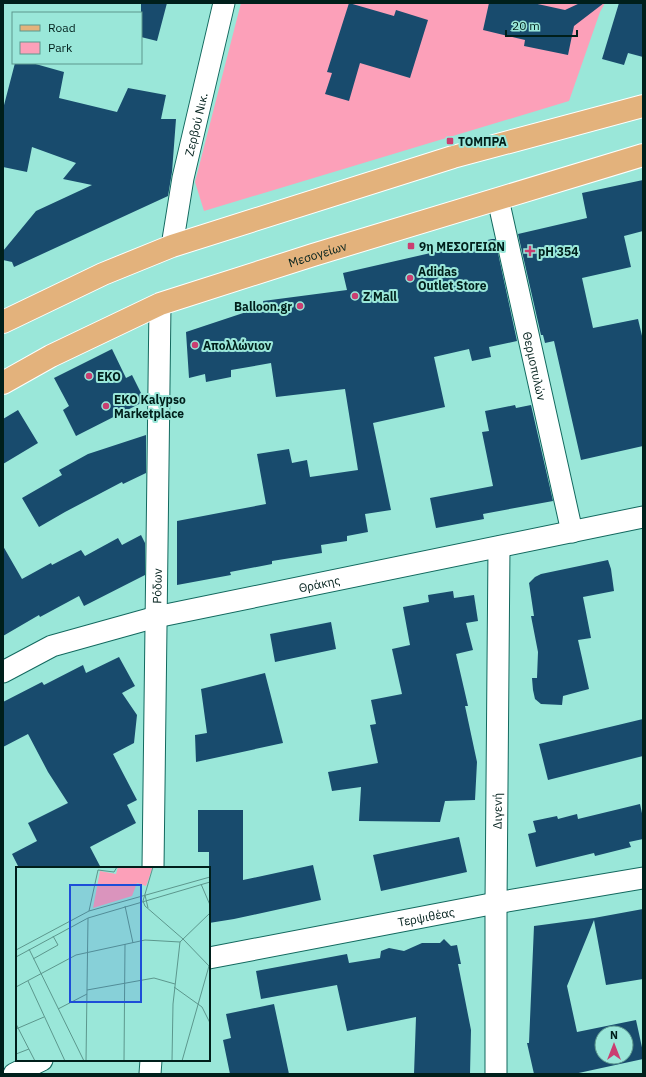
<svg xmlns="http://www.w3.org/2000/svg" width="646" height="1077" font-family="'IBM Plex Sans',sans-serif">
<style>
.green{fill:#fca0b9}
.building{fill:#184b6d;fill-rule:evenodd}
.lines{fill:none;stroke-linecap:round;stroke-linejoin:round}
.minor-casing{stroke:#13695f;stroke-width:23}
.primary-casing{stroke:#fff;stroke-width:24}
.minor{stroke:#fff;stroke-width:21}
.primary{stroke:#e3b27c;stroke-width:22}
.poi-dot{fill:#ca3e71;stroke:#9ae7d9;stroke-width:1.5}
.labels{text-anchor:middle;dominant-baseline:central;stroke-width:4;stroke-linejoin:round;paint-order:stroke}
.street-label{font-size:12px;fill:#001f1b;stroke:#9ae7d9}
.poi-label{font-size:12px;font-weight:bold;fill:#001f1b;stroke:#9ae7d9;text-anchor:start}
.inset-road{fill:none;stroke:#5c978d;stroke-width:1}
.view{fill:#1d4ed8;fill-opacity:0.15;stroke:#1d4ed8;stroke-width:2}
.inset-edge{fill:none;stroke:#001f1b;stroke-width:2}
</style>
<rect width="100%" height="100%" fill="#9ae7d9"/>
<path class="green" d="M241,3H605L600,12L569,101L204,211L195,182Z"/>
<path class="building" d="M141,3H167L157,41L141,37Z
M349,3L394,16L396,10L428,20L410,78L360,63L349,101L325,94L332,73L327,72Z
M489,3H533L565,10L580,3H604L574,26L568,55L524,46L525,40L483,30Z
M619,3H643V57L628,53L624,65L602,59Z
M15,63H32L64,72L59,98L117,112L128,88L166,95L161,119H176L172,172L168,196L14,267L12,262L3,260V251L36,211L92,185L63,179L76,163L32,147L27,172L3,167V109Z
M643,180V231L624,236L631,267L582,278L593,328L638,319L643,340V446L581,460L554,341L545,343L543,335H541L518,234L587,218L582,193Z
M492,239H495L517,341L489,347L491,357L472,361L469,349L434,357L445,407L373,423L391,510L365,514L368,532L347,536V541L321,545L322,553L272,561V564L230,572L231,575L177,585V521L266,504L257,454L289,449L292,463L307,460L310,477L358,470L345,389L276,397L271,363L231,370V377L206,382L205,374L189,378L186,332L264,306L263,301L347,290L343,273Z
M112,349L126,378L132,375L145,401L76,436L63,410L69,406L54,378Z
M515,405L516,408L531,405L553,501L483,514L484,519L436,528L430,498L493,486L482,432L489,431L485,411Z
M18,410L38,443L3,464V419Z
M146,435V473L123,484L122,482L65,512L39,527L22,498L62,475L59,470L88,454Z
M141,535L145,543V575L84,606L79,596L40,617L39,615L3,636V546L22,579L51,563L52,565L81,550L85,556L118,538L122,545Z
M608,560L611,569L614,591L583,597L591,638L578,640L589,689L563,696L562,705L541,704L535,699L533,690L532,678H537L538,652L531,616H534L529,583L535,577L541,574Z
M453,591L454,598L474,595L478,621L466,623L473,650L456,654L468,706H465L477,762L475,800L445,801L440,822L359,821L361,787L332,791L328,772L378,763L370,725L376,724L371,700L402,694L392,649L410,645L403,607L429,602L428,595Z
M331,622L336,649L275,662L270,634Z
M119,657L135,686L122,693L137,715L134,743L113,754L137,800L127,805L136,823L90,847L101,868H19L12,854L37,841L28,823L68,803L48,772L28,734L3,747V702L42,682L44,685L83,665L86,673Z
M265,673L283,743L196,762L195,735L207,733L201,689Z
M643,719V756L548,780L539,744Z
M640,804L643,818V839L629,842L631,847L595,856L594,853L536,867L528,834L536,832L533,821L557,816L558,819L577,814L578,819Z
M198,810H243V880L313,865L321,900L234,919L209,923V852H198Z
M459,837L467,872L381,891L373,855Z
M643,909V979L606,985L594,920L567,986L577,1032L636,1020L643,1052V1059L574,1074H534L527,1043H529L534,926L594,918ZM602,1033H626V1057H602Z
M444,939L451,946L457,945L461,964H458L471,1030L470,1074H414L416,1017L347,1031L337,985L261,999L256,971L347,954L349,963L380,958L381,951L389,948L404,951L422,943H440Z
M274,1004L289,1074H230L223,1040L231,1038L226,1014Z"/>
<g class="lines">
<defs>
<g id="minor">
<path id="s1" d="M498,199L572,532"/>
<path id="s2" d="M172,246L183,178L224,3"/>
<path id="s3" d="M3,672L52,646L156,617L643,517"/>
<path id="s4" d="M153,868L160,304"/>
<path id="s5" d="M209,958L496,903L643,878"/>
<path d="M14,1074L42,1060"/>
<path d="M150,1074L151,1060"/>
<path id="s6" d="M496,1074V903L499,547"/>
</g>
<g id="primary">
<path d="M3,322L103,274L172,246L453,157L643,106"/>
<path id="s7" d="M3,383L51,356L160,304L313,255L643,155"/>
</g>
</defs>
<use href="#minor" class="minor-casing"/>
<use href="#primary" class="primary-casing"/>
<use href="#minor" class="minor"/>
<use href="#primary" class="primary"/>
</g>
<g class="poi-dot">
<rect x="446" y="137" width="8" height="8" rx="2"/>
<rect x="407" y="242" width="8" height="8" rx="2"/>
<path d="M528 245h4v4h4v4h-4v4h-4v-4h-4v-4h4z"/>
<circle cx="410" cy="278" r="4"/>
<circle cx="355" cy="296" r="4"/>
<circle cx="300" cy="306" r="4"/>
<circle cx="195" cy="345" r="4"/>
<circle cx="89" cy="376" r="4"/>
<circle cx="106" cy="406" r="4"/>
</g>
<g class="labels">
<g class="street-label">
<text stroke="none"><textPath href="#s2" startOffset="124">Ζερβού Νικ.</textPath></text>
<text stroke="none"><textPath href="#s7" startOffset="341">Μεσογείων</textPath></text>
<text stroke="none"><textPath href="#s1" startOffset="171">Θερμοπυλών</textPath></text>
<text stroke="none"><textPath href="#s3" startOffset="330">Θράκης</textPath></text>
<text stroke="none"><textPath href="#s4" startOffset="282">Ρόδων</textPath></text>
<text stroke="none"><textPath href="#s6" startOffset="263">Διγενή</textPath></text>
<text stroke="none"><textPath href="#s5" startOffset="221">Τερψιθέας</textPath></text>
</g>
<g class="poi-label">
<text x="458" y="141">ΤΟΜΠΡΑ</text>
<text x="419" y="246">9η ΜΕΣΟΓΕΙΩΝ</text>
<text x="538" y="251">pH 354</text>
<text x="418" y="271">Adidas<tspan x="418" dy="14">Outlet Store</tspan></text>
<text x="363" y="296">Z Mall</text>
<text x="292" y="306" text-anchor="end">Balloon.gr</text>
<text x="203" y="345">Απολλώνιον</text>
<text x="97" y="376">EKO</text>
<text x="114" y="399">EKO Kalypso<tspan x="114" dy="14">Marketplace</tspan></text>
</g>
</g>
<g transform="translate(16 867)">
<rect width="194" height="194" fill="#9ae7d9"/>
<path d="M102,0H137L130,19L121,16L116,29L77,41L84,4L100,7Z" fill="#fca0b9"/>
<path class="inset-road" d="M137,0L127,34L129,39L167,72L194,100M185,17L194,38M129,28L132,41M109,39L117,76M73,44L82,3L98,5L101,0M13,82L68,194M0,83L73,44L194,10M0,90L72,51L194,15M17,92L42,78L37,69M12,114L49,194M0,120L60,88L129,73L164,75M158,120L186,140L194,156M71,123L138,111L159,117M42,142L71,127M0,157L19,194M0,162L28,150M0,187L13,182M70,194L72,51M108,194L109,77M156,194L157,137L164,75L194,46M166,194L193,99"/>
<path class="view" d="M54,18H125V135H54Z"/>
<rect width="194" height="194" class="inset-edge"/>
</g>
<rect width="646" height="1077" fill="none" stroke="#001f1b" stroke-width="8"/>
<rect x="12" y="12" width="130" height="52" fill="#9ae7d9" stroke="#5c978d"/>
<rect x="20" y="25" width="20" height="6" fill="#e3b27c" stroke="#5c978d"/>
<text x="48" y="32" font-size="12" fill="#001f1b">Road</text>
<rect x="20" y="42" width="20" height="12" fill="#fca0b9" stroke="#5c978d"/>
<text x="48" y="52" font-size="12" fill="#001f1b">Park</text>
<g transform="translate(614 1045)"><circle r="19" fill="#9ae7d9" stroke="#5c978d"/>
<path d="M0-3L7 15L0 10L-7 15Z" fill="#ca3e71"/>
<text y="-6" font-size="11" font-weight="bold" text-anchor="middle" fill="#001f1b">N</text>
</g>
<path d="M506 30v6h71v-6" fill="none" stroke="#001f1b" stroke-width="2"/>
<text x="512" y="30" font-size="12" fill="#001f1b" stroke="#9ae7d9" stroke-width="3" paint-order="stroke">20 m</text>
</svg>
